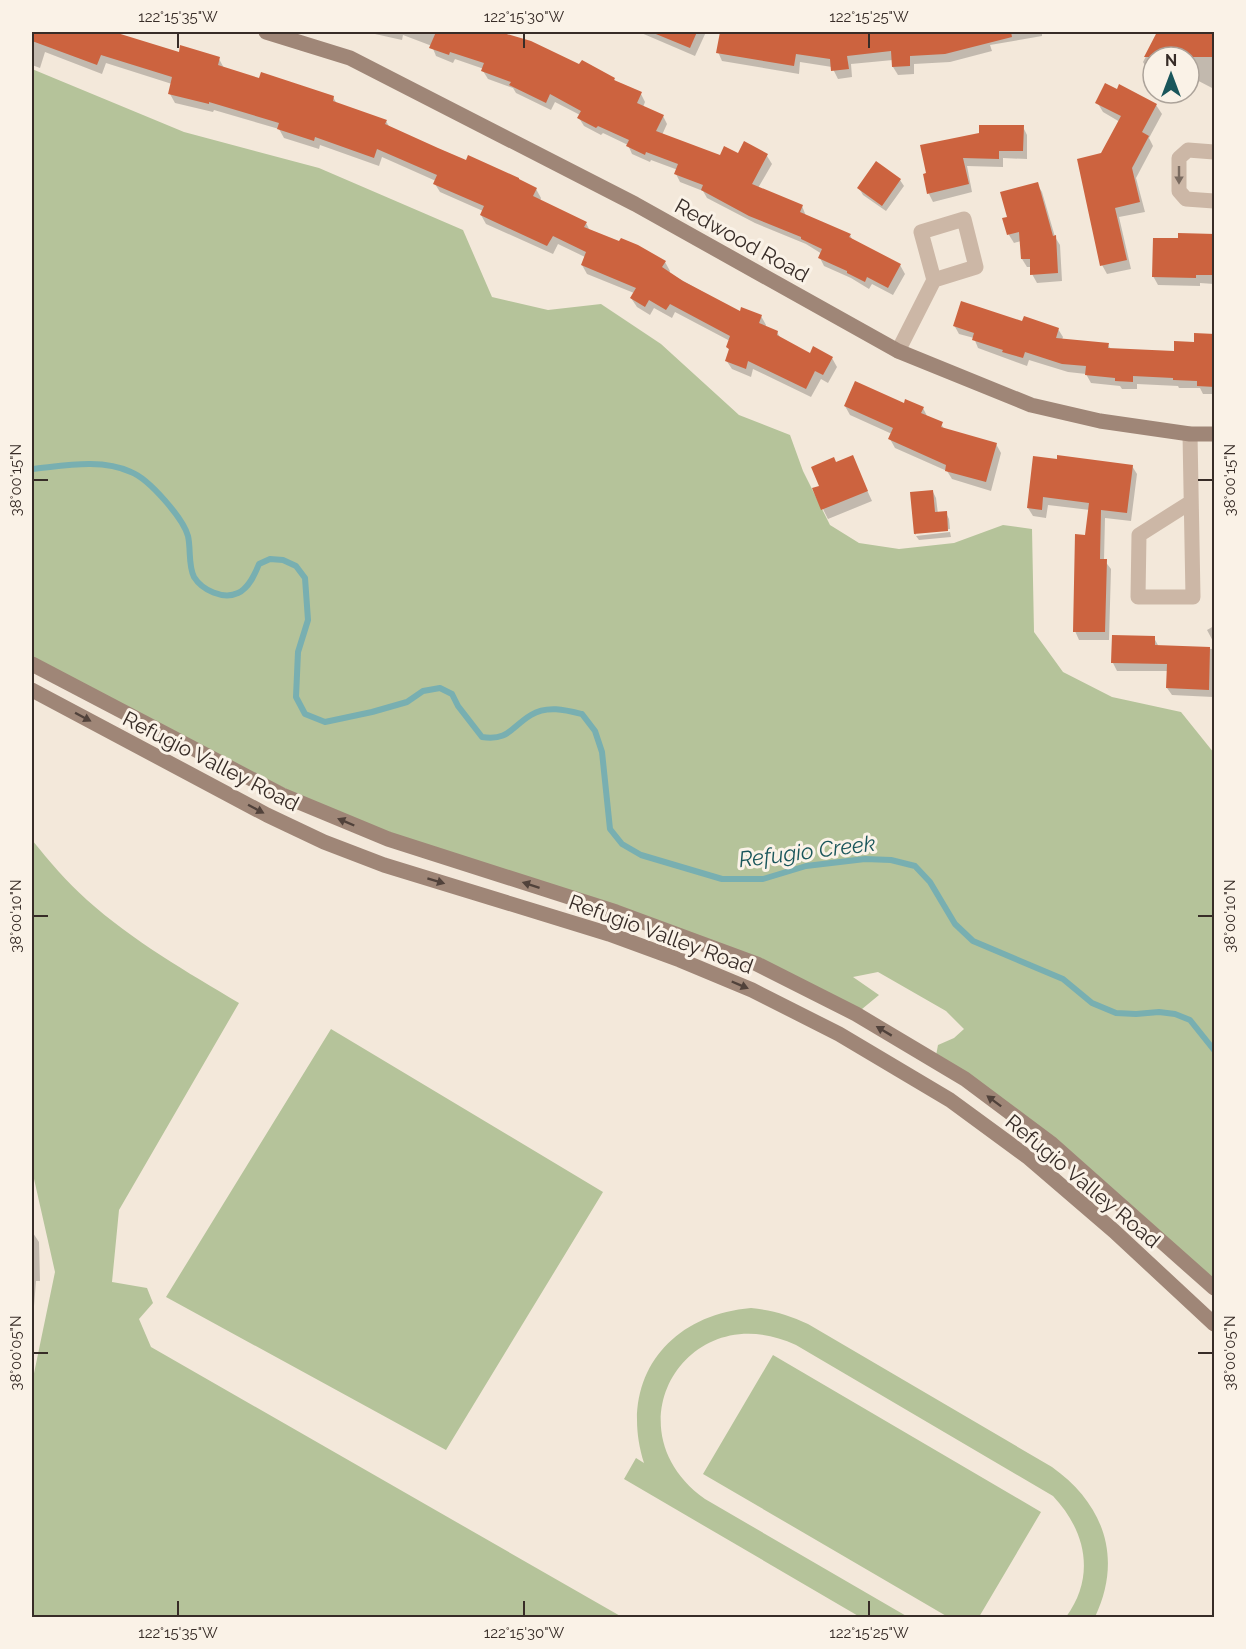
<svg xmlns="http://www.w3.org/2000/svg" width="1246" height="1649" font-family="Raleway,sans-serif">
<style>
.green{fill:#b5c39a}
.shadow{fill:#0003}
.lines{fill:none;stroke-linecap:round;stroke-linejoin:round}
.stream{stroke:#78afb1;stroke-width:6}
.building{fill:#cc633f}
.street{stroke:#ccb7a6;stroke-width:15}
.secondary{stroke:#9f8677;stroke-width:15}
.oneway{fill:#7a6b60}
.oneway2{fill:#51423b}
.ticks{fill:none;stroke:#372c27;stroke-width:2}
.labels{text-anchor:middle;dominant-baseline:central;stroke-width:6;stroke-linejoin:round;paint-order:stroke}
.street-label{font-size:21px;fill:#372c27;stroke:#faf2e7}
.water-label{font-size:22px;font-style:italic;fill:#1a565b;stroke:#faf2e7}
.neatline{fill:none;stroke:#372c27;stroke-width:2}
.ticks-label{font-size:15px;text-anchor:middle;fill:#372c27}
</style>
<rect width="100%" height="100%" fill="#f3e8da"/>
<path class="green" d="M32,69L184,132L319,168L463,230L492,297L548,310L601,304L661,344L739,415L790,435L803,471L830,525L859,543L899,549L954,543L1003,525L1032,529L1034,632L1063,672L1112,697L1181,712L1214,753L1212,786L1214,790V1288L1052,1144L935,1061L938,1045L954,1038L964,1029L946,1011L878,972L853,977L879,995L856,1014L757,964L388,839L32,664Z
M32,840C49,861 67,882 87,900C133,941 187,972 239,1003L119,1210L112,1282L147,1288L153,1303L139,1319L151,1347L622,1617H32V1383L55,1272L32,1170Z
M331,1029L603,1192L446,1450L166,1297Z
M751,1308C772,1310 789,1315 808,1324L1052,1467C1104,1504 1123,1558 1095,1617H1066C1096,1576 1086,1531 1053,1496L796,1345C687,1294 607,1429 705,1499L908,1617H860L624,1479L636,1458L644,1463C618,1381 667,1315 751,1308Z
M773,1355L1041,1512L979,1617H948L703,1474Z"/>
<path class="shadow" d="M32,32H116L118,34L180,54L219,59L224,68L260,80L333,97L337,104L386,121L390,128L437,149L536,189L541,198L540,201L586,223L590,231L665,262L670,271L669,273L740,313L761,316L766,325L765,328L777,332L781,339L810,355L832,358L837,367L828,383L821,379L811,397L753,369L751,377L732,369L726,360L730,351L727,347L730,341L675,312L672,318L654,308L650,315L637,307L631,298L634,293L587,274L582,265L585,257L558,244L553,254L486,224L481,215L483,211L440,192L435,184L436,181L382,157L379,166L320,145L319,149L284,138L279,129L214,110L213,112L175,103L170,94L172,84L106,63L102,74L45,52L40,68L32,65Z
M366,32H498L530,42L580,66L614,79L616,82L641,94L645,102L643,107L663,116L667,124L662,135L721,156H767L772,164L758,188L802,206L806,216L850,235L853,241L900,265L905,274L893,295L872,284L869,289L851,278L824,266L820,258L822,254L806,244L755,223L707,198L703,191L680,182L676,174L678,170L651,160L650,162L632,154L628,145L603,133L601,135L584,126L579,118L580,115L555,102L551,110L516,93L513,88L488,79L483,71L484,69L455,59L453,63L436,56L432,46L403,35L402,40Z
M639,32H706L695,56Z
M721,32H1042V36L990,45L992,51L950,62L914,64V74L898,75L893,67V60L851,64L852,77L838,79L832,67L800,62L799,74L722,61L718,52Z
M1159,32H1206L1214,37V89L1189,76V57H1153V73L1148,70L1143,62Z
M1097,102L1156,105L1162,114L1149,138L1153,146L1136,178L1145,212L1119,217L1131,269L1107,274L1102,265V154L1120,122L1103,112Z
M1023,127L1027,135V159L1003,158V167L967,166L972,192L933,202L929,194L925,175Z
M900,180L904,186L886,211L863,195L859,188Z
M1037,184L1042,192L1055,237L1060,245L1062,281L1037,283L1032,274V267H1027L1022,259L1021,241L1014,243L1009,235V218Z
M1214,235V284L1200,283V286L1158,285L1153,276Z
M1023,323L1058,329L1063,337L1062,340L1108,345L1111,350L1175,352L1214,336V394H1203L1200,388H1179L1178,386L1137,384V389H1122L1120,386L1091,383L1086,374L1068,372L1029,360L1027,366L978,348L974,338L959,334L954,325Z
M905,405L923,408L928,418L941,424L945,430L996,444L1001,453L991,491L952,479L947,471L895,448L890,439L892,434L850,415L845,406Z
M852,457L872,501L828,519L823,509L836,464Z
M1035,458L1132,466L1137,474L1131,521L1105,518L1104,560L1111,569L1109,640H1079L1075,631L1090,510L1048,505L1046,518L1033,516L1028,508Z
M933,492L936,498L938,514L946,513L949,519L950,529L916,533V535L915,534Z
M950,532L951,537L919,540L916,536Z
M1214,626V643L1207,630Z
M1154,638L1159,647L1214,649L1213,697L1172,695L1167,688L1168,671H1117L1113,663Z
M32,1233H33L39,1242L40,1281H36L32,1331Z"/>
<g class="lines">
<path class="stream" d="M32,469C63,466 101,458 131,472C149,479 183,518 188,536C191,549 188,565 194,577C202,590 223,600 238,593C249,588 255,574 259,564L270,559L283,560L296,566L305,578L308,620L298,652L296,697L305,714L325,722L372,712L407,702L423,691L440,688L452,694L458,706L482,737C509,741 511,727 531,715C547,705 566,710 582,714L595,731L602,752L610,829L622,844L641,855L722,879H763L806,866L865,859L891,860L915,866L930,882L955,924L973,941L1063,979L1092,1003L1116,1013L1136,1014L1159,1012L1175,1014L1190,1020L1214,1050"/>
</g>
<path class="building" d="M32,32H114L179,52L180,45L220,57L218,65L259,78L261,72L334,96L333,101L387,120L385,124L438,148L466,160L468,155L519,178V179L537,188L533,196L587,222L584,227L619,241L621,238L638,245L666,261L662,267L683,281L740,311L741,307L762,315L759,323L778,331L777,335L810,353L813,346L833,357L823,375L815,371L806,389L748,361L746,369L725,361L729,349L726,347L730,336L670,304L666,310L649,300L645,307L630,298L636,288L581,265L586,252L553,236L547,246L480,215L484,206L433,184L437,175L377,149L374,158L315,137L314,141L277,129L279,123L209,102V104L168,94L172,77L101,55L97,65L32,41Z
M436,32H500L531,41L579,64L582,60L615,78L614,80L642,92L637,103L664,115L656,131L720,155L724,146L738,153L744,141L768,154L752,184L803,205L800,212L851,234L849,237L901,264L888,288L867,277L865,282L847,273V271L818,258L822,249L801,239V237L749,216L701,190L703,185L674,174L678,164L646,152L645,155L626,146L629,140L598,126L596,128L577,118L581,111L550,94L546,103L509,85L511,82L481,71L484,63L450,52L449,55L429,48Z
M651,32H697L690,48Z
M720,32H1011L1012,37L945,54L910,56V66L892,67L891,51L847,56L849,69L831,71L830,59L796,54L794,66L716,53Z
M1157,32H1215V57H1144Z
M1105,83L1117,89L1119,84L1157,104L1142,132L1149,136L1132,168L1140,202L1115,208L1127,260L1100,266L1077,159L1101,153L1121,116L1095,103Z
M979,125H1024L1023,151H999V159L963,158L969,184L927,194L923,174L926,173L920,145L979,133Z
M876,161L901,179L882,206L857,188Z
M1038,182L1053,236L1056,235L1058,273L1030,275V259H1021L1019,232L1007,235L1002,218L1007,217L1000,192Z
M1178,233L1215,234V275H1196V278L1152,277L1153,238H1178Z
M961,301L1022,321L1024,316L1059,328L1056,338L1109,343L1108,348L1174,351V341L1194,342V333L1215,334V387L1197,386V381L1173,380V378L1133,376V382L1115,381V378L1085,375L1086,366L1062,364L1025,352L1023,358L1002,352L1003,350L972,340L974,333L953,326Z
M855,381L904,403L905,399L924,407L921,413L943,422L941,427L997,443L986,482L945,471L946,465L888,439L893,428L844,406Z
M853,455L868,491L821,510L812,488L819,486L811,467L834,457L836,462Z
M1057,455L1133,465L1127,513L1101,510L1100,559H1107L1105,632H1073L1075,534L1085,535L1089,503L1043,497L1042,510L1027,508L1033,456L1057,459Z
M933,490L935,512L947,511L948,531L914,534L910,492Z
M1112,635L1155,636V645L1210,647L1209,690L1166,688L1167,664L1111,663Z"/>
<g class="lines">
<path class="street" d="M1214,152L1188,150L1179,158V191L1186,199L1214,201
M898,351L934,280L976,267L964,219L921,232L934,280
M1190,434L1193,597H1138L1139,535L1191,502"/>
<path class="secondary" d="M266,32L350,58L635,204L898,351L1031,405L1100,421L1190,434H1214
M32,664L282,795L388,839L616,912L757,964L856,1014L965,1079L1052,1144L1214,1288
M32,690L267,815L324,842L384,865L609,934L680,960L752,990L839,1034L950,1100L1029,1158L1114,1231L1214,1324"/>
</g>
<defs><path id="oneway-solid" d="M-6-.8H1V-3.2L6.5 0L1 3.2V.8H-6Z" transform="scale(1.5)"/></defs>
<use class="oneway" href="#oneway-solid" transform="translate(1179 175) rotate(90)"/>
<g class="oneway2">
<use href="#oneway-solid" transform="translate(83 717) rotate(28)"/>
<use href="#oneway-solid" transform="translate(256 809) rotate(28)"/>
<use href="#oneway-solid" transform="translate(346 822) rotate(-157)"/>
<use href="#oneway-solid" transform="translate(436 881) rotate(17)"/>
<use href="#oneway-solid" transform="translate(531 885) rotate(-162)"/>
<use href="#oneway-solid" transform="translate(740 985) rotate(23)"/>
<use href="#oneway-solid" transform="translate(884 1031) rotate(-149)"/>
<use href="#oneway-solid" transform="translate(994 1101) rotate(-143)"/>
</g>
<path class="ticks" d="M178,33V48M524,33V48M869,33V48M33,480H48M1198,480H1213M33,916H48M1198,916H1213M33,1353H48M1198,1353H1213M178,1601V1616M524,1601V1616M869,1601V1616"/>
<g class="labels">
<g class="street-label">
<text transform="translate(742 240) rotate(29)">Redwood Road</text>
<text transform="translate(211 761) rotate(27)">Refugio Valley Road</text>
<text transform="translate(661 934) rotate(20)">Refugio Valley Road</text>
<text transform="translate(1083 1181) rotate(40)">Refugio Valley Road</text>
</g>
<g class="water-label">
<text transform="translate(807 851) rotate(-7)">Refugio Creek</text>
</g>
</g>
<rect width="1246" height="1649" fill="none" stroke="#faf2e7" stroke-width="66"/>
<g transform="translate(1171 75)"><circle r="28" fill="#faf2e7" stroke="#aca39a" stroke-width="1.5"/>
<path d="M0-4.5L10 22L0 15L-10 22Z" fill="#1a565b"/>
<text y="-9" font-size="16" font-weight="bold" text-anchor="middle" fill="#372c27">N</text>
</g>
<rect x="33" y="33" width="1180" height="1583" class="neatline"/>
<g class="ticks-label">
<text x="178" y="22">122°15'35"W</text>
<text x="524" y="22">122°15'30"W</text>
<text x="869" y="22">122°15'25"W</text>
<text transform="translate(16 480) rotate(-90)" y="5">38°00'15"N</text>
<text transform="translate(1230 480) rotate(-90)" y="5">38°00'15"N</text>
<text transform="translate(16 916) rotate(-90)" y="5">38°00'10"N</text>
<text transform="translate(1230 916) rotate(-90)" y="5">38°00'10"N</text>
<text transform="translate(16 1353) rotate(-90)" y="5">38°00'05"N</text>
<text transform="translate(1230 1353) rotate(-90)" y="5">38°00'05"N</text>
<text x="178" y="1638">122°15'35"W</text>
<text x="524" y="1638">122°15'30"W</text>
<text x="869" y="1638">122°15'25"W</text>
</g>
</svg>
